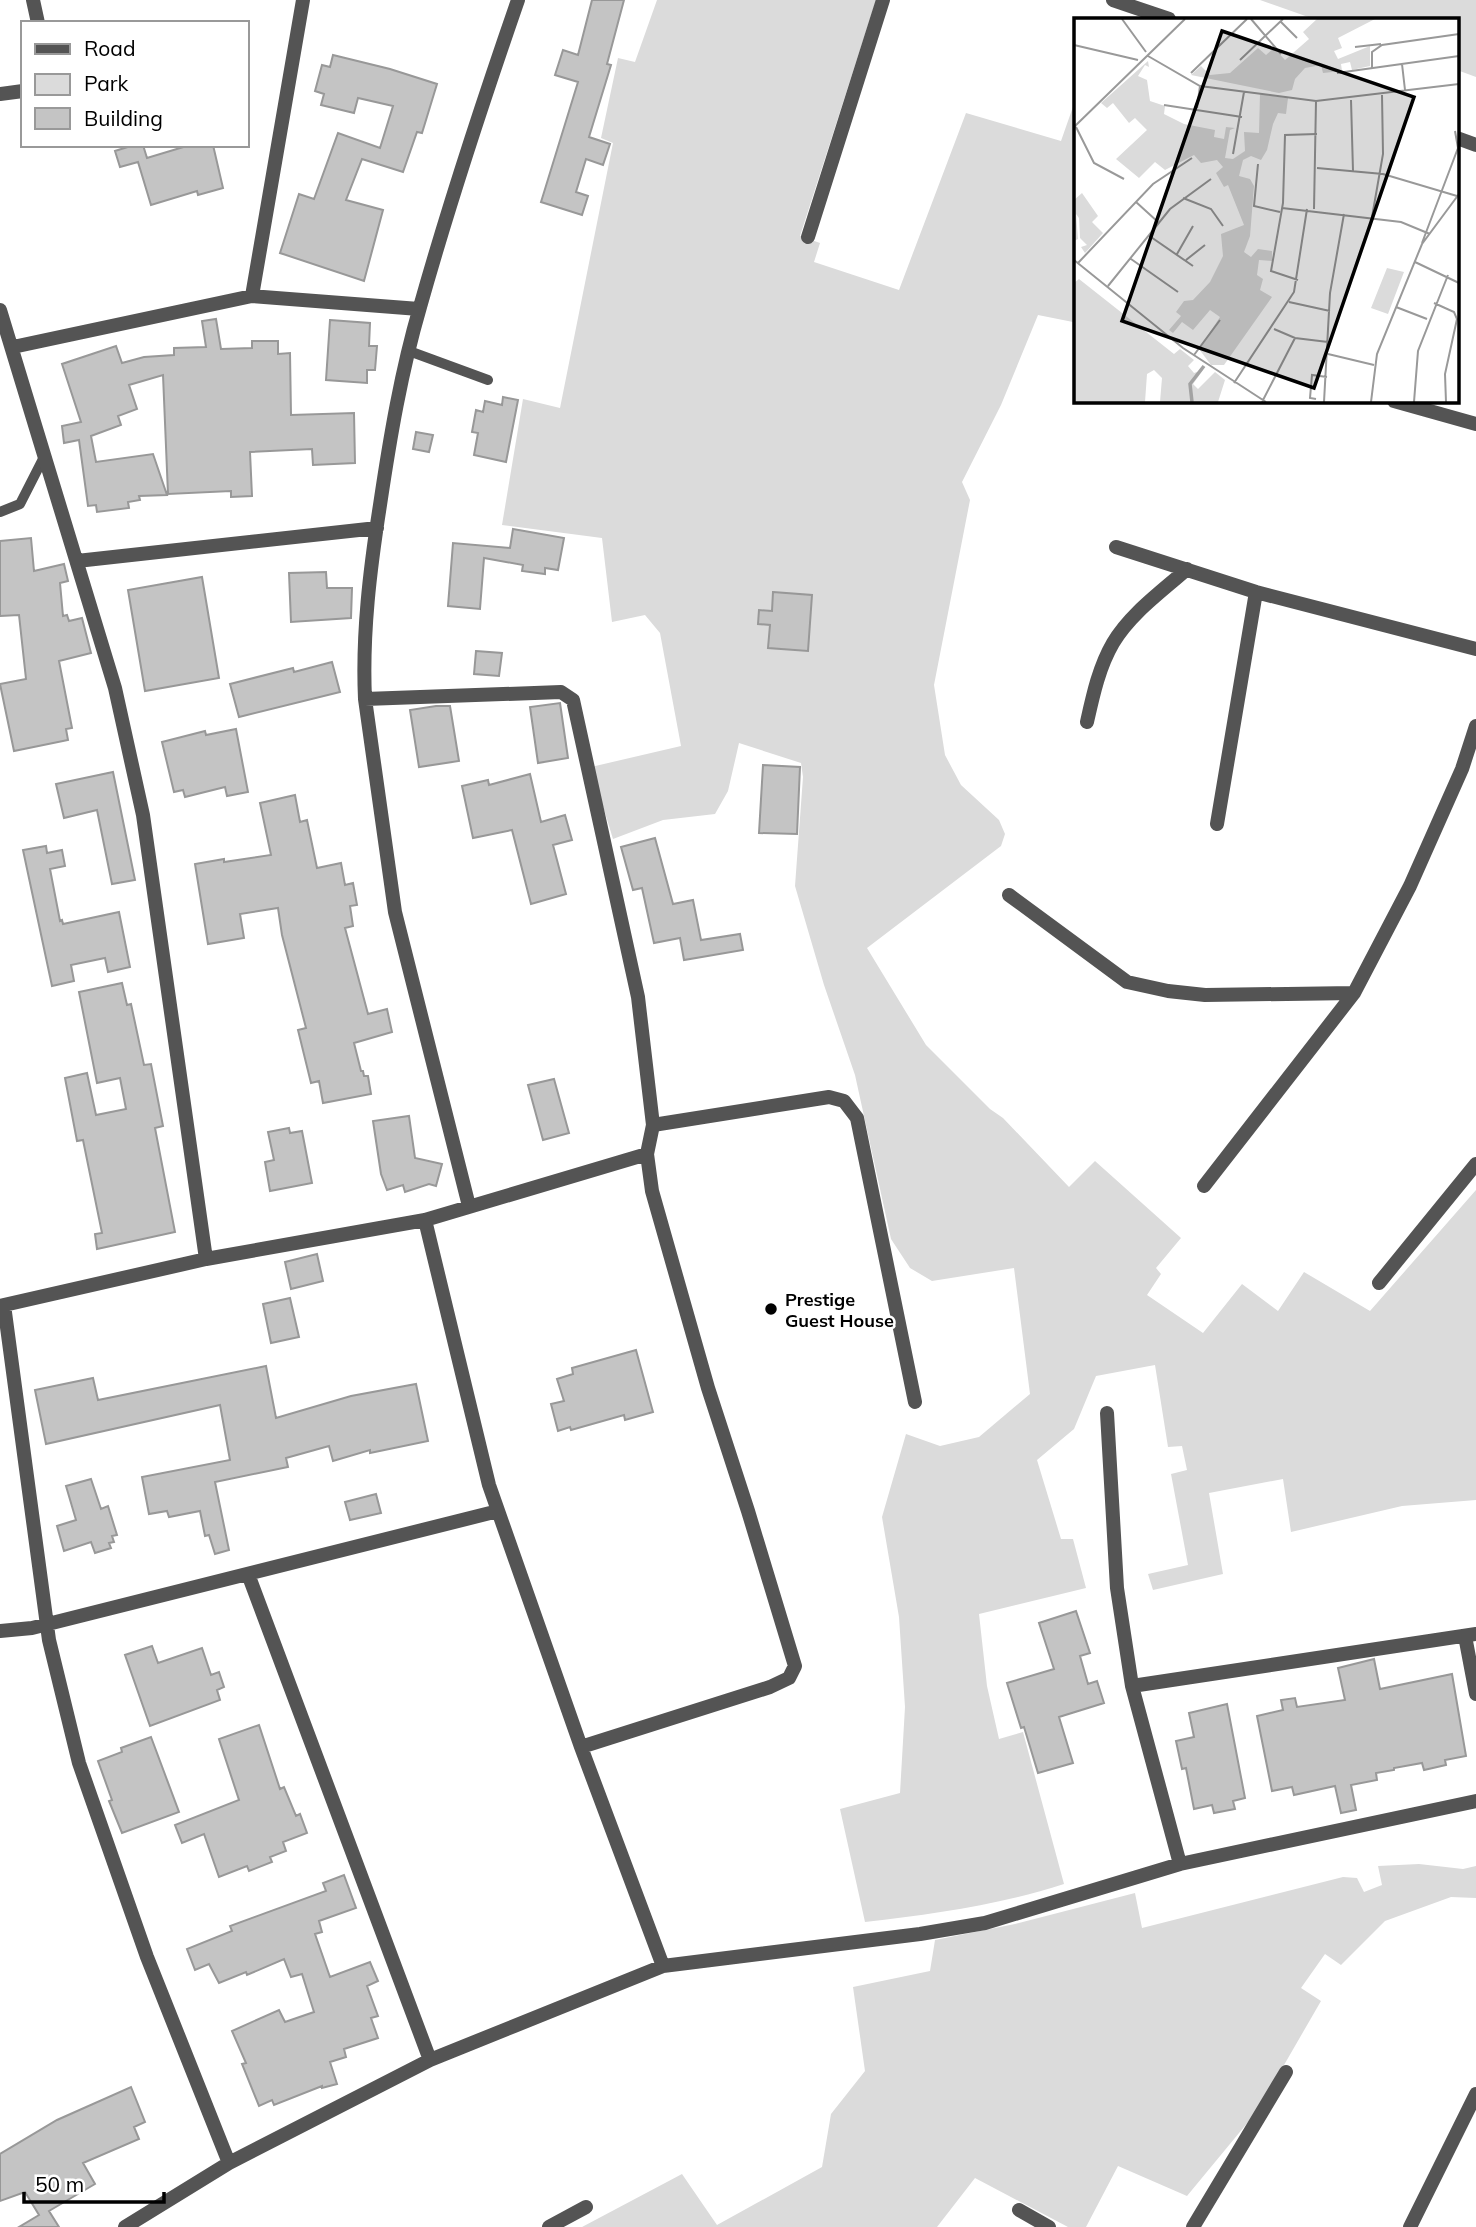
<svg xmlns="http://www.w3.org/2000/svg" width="1476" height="2227" font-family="Mulish,sans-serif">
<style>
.green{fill:#dbdbdb}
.building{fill:#c4c4c4;stroke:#989898;stroke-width:2}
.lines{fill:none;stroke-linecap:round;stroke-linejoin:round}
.service{stroke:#545454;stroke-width:10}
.minor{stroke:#545454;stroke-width:14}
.tertiary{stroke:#545454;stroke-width:14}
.poi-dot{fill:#000;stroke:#fff;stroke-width:2.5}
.labels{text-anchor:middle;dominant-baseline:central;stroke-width:5;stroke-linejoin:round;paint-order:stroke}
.poi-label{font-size:18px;font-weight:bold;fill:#000;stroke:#fff;text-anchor:start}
.inset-river{fill:none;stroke:#a2a2a2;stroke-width:3.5}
.inset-road{fill:none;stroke:#999;stroke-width:2}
.view{fill:#000;fill-opacity:0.15;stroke:#000;stroke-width:3.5}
.inset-edge{fill:none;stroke:#000;stroke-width:3.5}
</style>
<rect width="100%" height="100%" fill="#fff"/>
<path class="green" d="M657,0H876L800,236L820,243L814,262L899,290L966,113L1061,141L1075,101V318L1073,322L1038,315L1001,405L962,482L970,500L934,685L945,755L961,785L999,820L1005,834L1001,846L867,948L926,1045L990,1109L1003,1118L1069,1187L1095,1161L1181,1238L1156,1268L1161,1274L1147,1295L1203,1333L1242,1284L1278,1311L1304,1272L1370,1311L1476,1190V1500L1402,1506L1291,1532L1283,1479L1209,1493L1223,1574L1153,1590L1148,1574L1188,1565L1171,1474L1187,1470L1182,1446L1168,1447L1155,1365L1096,1376L1074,1429L1037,1460L1061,1539H1073L1086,1588L979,1614L987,1686L999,1739L1023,1732L1064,1884C999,1905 933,1914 865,1922L840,1809L900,1793L905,1707L899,1617L882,1517L906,1434L940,1446L979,1437L1030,1394L1014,1268L932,1281L910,1268L891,1239L855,1075L824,985L795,886L803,777L801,763L739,743L728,791L715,814L663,820L613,839L591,767L681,746L660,633L645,615L612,622L602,538L502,525L523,399L560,408L613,143L601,138L618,58L635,62Z
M1260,0H1476V77L1457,70V19H1314Z
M1419,1864L1463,1869L1476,1866V1898L1451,1897L1385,1921L1341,1965L1325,1954L1301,1988L1321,2001L1258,2110L1187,2196L1118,2166L1086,2227H1068L975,2178L937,2227H582L682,2174L717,2225L822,2167L831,2114L865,2071L853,1987L930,1971L935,1940L1015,1924L1135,1893L1142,1928L1343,1877L1357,1878L1364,1892L1382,1885L1378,1866Z"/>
<path class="building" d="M592,0H624L607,64L611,65L589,137L610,144L603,165L586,159L576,192L588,196L582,215L541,202L578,82L555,75L563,50L578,55Z
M333,55L390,69L437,84L422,133L417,132L403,172L362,159L346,200L383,210L364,281L280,253L299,194L314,199L338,133L380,148L393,106L358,98L354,113L321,105L324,94L315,91L322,65L330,67Z
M134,145H143L147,158L190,145H213L223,188L198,195L197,191L151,205L138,162L120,167L115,151Z
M216,319L221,349L252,348V341H278V354L290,353L291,415L354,413L355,463L313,465L312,449L250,452L252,496L231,497V491L168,494L163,375L129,385L137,409L118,416L121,425L91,436L96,462L153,454L167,495L139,496L140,500L128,502L129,508L97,512L96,505L88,506L79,440L64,443L62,426L81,422L62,364L116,346L122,363L144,357L174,355V348L206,347L202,321Z
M330,320L370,323L369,346H377L375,370H367V383L326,380Z
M503,397L518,400L506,462L474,455L478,433L472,432L476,410L483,412L485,401L502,405Z
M416,432L433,435L429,452L413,449Z
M513,529L564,538L558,570L545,568V574L522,571L523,565L484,558L480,609L448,606L453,543L510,548Z
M31,538L34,571L64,564L68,581L60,583L63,616L67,615L69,621L82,618L91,653L59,661L72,728L66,729L68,740L14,751L0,684L26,679L19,615L0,616V541Z
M326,572L327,588H352L351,618L291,622L289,573Z
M202,577L219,678L145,691L128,590Z
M773,592L812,595L808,651L768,648L770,625L758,624L759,610L772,611Z
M476,651L502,653L499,676L474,674Z
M332,662L340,692L239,717L230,684L293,668L294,672Z
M560,703L568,758L538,763L530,707Z
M436,706H450L459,761L419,767L410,710Z
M236,729L248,792L227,796L225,787L185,797L183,790L174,792L162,742L205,731L206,735Z
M763,765L800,767L797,834L759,833Z
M113,772L135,880L112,884L97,810L64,818L56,784Z
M530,774L541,822L565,815L572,840L553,845L566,894L531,904L512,830L473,838L462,786L488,780L489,785Z
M295,795L300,822L307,820L317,868L341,863L345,885L353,883L357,905L350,906L353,926L345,928L368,1014L387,1009L392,1032L354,1043L361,1071H363L364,1076H368L371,1094L323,1103L319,1081L311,1083L298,1030L306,1028L282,935L278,908L240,914L244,938L208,944L195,864L224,859V862L271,855L260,803Z
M655,838L673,904L693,900L701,940L740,934L743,950L684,960L680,938L654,943L642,888L633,890L621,847Z
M46,846L47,853L62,850L65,866L50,869L60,921L62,920L63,924L119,912L130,967L108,972L105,958L71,965L74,981L52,986L23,850Z
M122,983L127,1005L131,1004L144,1065L151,1064L163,1126L155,1128L175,1232L97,1249L95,1234L102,1233L83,1140L77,1141L65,1078L87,1073L96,1115L126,1109L120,1078L97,1083L79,992Z
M554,1079L569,1133L543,1140L528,1085Z
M409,1116L415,1158L442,1164L436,1186L429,1184L405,1192L403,1185L387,1190L381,1174L373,1121Z
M289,1128L290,1133L302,1131L312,1183L270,1191L265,1162L274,1160L268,1132Z
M317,1254L323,1281L291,1289L285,1262Z
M290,1298L299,1337L271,1343L263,1304Z
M636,1350L653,1412L625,1420L624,1415L571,1430L570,1427L558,1431L551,1404L564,1401L557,1379L573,1374L572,1368Z
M266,1366L276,1418L351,1396L416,1384L428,1441L370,1453V1450L333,1461L329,1446L286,1458L288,1467L215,1482L229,1550L215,1554L209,1535L205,1536L200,1511L169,1517L167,1511L149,1514L142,1477L230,1460L220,1405L46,1444L35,1390L93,1378L98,1400Z
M91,1479L101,1509L108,1506L117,1535L112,1536L114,1542L109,1543L111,1548L95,1553L91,1542L64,1551L57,1526L76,1520L66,1486Z
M376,1494L381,1513L350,1520L345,1502Z
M1076,1611L1090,1653L1080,1656L1088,1684L1097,1681L1104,1703L1059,1717L1073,1763L1038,1773L1024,1727L1021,1728L1007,1683L1054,1669L1039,1623Z
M152,1646L158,1663L202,1648L211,1675L219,1672L224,1687L217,1690L220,1700L150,1726L125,1655Z
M1374,1659L1380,1689L1452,1674L1466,1756L1445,1760L1446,1765L1424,1770L1422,1763L1394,1768V1770L1376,1773L1377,1780L1351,1785L1356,1810L1341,1813L1335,1786L1294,1795L1292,1787L1272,1791L1257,1716L1283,1710L1281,1700L1295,1698L1297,1707L1345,1700L1338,1668Z
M1227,1704L1245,1798L1233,1801L1235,1809L1214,1813L1212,1805L1194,1809L1186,1768L1182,1769L1176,1741L1194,1737L1189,1713Z
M259,1725L280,1789L284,1787L296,1816L300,1814L307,1833L283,1842L286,1851L270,1857L272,1862L249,1871L247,1866L219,1877L204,1834L182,1843L175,1825L239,1800L219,1739Z
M151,1737L179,1812L122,1833L109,1801L112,1800L98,1761L122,1752L121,1748Z
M344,1875L356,1908L319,1921L322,1932L315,1934L330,1977L370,1962L378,1981L367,1986L378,2016L371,2018L378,2038L344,2049L346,2057L330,2062L337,2084L322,2088V2086L274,2105L272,2100L259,2106L242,2064L246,2063L232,2031L279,2010L285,2022L314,2012L302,1974L291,1977L284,1959L247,1975L246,1972L219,1983L209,1964L195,1970L187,1949L232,1931L230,1926L326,1891L323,1883Z
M131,2087L145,2122L134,2127L139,2139L83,2163L95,2184L49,2211L59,2227H19L39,2215L25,2192L0,2201V2154L57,2120Z"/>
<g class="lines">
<path class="service" d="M409,351L488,380
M0,512L20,504L45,455"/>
<path class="minor" d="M33,0L38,23
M0,94L23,91
M808,237L883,0
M252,296L303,0
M0,310L115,688L143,815L206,1259
M13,347L252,296L419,309
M1394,401L1476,424
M1116,547L1256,592L1476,649
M77,561L377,528
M365,699L561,692L573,700L638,997L653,1125L647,1154L652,1191L708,1388L748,1511L795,1666L789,1678L770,1687L581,1747
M1087,722C1093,695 1099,667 1113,643C1130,614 1161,592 1187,569
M1217,824L1256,592
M1009,895L1127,982L1168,991L1205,995L1354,993
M653,1125L829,1097L844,1101L857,1118L915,1402
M1204,1186L1354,993L1410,886L1462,769L1476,726
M469,1206L395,912L365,699C362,634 370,569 380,505C390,438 401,372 420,307C449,204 483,101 518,0
M425,1220L489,1485L581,1747L663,1966
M1379,1283L1476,1164
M4,1305L49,1640L79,1763L147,1957L229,2163
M0,1306L206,1259L425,1220L647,1154
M1107,1413L1117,1588L1132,1686L1180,1864
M248,1574L430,2060
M0,1631L32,1628L498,1511
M1465,1636L1476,1694
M1132,1686L1476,1634
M1019,2210L1049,2227
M125,2227L229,2163L430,2060L663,1966L920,1934L985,1923L1180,1864L1476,1801
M549,2227L586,2207
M1193,2227L1286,2072
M1410,2227L1476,2094"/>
<path class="tertiary" d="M1113,0L1169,19
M1457,138L1476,145"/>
</g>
<circle class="poi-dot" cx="771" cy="1309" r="7"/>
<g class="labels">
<g class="poi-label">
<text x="785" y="1299">Prestige<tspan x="785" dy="21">Guest House</tspan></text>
</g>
</g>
<g transform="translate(1074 18)">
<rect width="385" height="385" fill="#fff"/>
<path d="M243,1H301L264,20L268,30L260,33L264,41L296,28V48L278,52L276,44L267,46L268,53L249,55L247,47L231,50L221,61L218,72L205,75L117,57L127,48L136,57L156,55L184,30L192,37L200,30L211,42L235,21L229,14ZM74,43L75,49L71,47L64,58L73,62L76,83L91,88L90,96L110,106L141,112L140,119L150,121L152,109L161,110L156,112L151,140L159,141L171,133L170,114L185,115L186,76L214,80L212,96L204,95L199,106L193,132L187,142L177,138L169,142L165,158L176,161L180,168L176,218L170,234L177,239L184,231L198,233V243L185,242L183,257L189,261L186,272L198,279L150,347H137L125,331L146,299L136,292L119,312L108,304L99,315L95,312L107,298L102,294L110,283L119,282L136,264L149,238L147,216L170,207L154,167L150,169L142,155L149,149L143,142L127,145L120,137L91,152L81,144L65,160L42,141L73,112L61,100L55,105L39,85L33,90L27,85ZM8,175L24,198L18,204L29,215L11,235L7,229L13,227L6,220L5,200L2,196L4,221L0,223V182ZM313,250L330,254L314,296L297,290ZM5,261L100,336L106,331L120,342L114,348L120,355L129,352L119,366L124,371L141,354L151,362L144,384H86L88,360L80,352L73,356L71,384H0V265Z" fill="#dbdbdb"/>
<path class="inset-river" d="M118,384L116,366L130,348"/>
<path class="inset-road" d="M48,1L72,34M177,1L207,36M207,4L223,20M0,27L64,42M281,29L307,26M74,38L126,68L242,83L385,66M166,42L209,1M328,46L331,72M298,50V34L308,27L385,16M117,55L173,1M263,55L385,38M277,82L279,153M90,87L168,99M123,90L126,68M0,109L111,1M2,109L20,145L50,161M159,136L170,74M184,146L180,188L206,194M243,150L309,156L383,178M109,180L137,191L149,208M62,184L84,204M208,190L327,204L356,216M240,191L242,83M298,199L309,136L308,77M74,217L119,248M348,225L384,130L381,113M103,236L119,208M57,241L104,274M0,242L109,330L192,384M112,242L131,227M341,244L385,265M4,245L79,166L118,140M224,262L197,253L209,185L211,117L243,116M34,268L96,191L137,161M215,284L256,293M360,285L380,294L383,301L371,356L372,384M322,289L353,301M200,311L221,320L254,324M254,336L300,347M120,337L146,302M160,365L220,274L233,191M242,381L236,380L238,357L253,359M188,384L221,320M250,384L256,275L270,196M297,384L303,336L348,226L385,176M340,384L344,333L374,257"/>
<path class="view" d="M148,13L340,79L240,370L48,303Z"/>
<rect width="385" height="385" class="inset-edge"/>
</g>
<rect x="21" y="21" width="228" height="126" fill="#ffffff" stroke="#999999" stroke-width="2"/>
<rect x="35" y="44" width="35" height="10" fill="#545454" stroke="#999999" stroke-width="2"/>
<text x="84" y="56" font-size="21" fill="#000000">Road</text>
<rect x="35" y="74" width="35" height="21" fill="#dbdbdb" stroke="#999999" stroke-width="2"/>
<text x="84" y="91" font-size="21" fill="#000000">Park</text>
<rect x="35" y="108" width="35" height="21" fill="#c4c4c4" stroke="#999999" stroke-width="2"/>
<text x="84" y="126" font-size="21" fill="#000000">Building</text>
<path d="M24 2192v10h140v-10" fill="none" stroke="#000000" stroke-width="3.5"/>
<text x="35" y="2192" font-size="21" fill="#000000" stroke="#ffffff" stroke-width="5" paint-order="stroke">50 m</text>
</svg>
